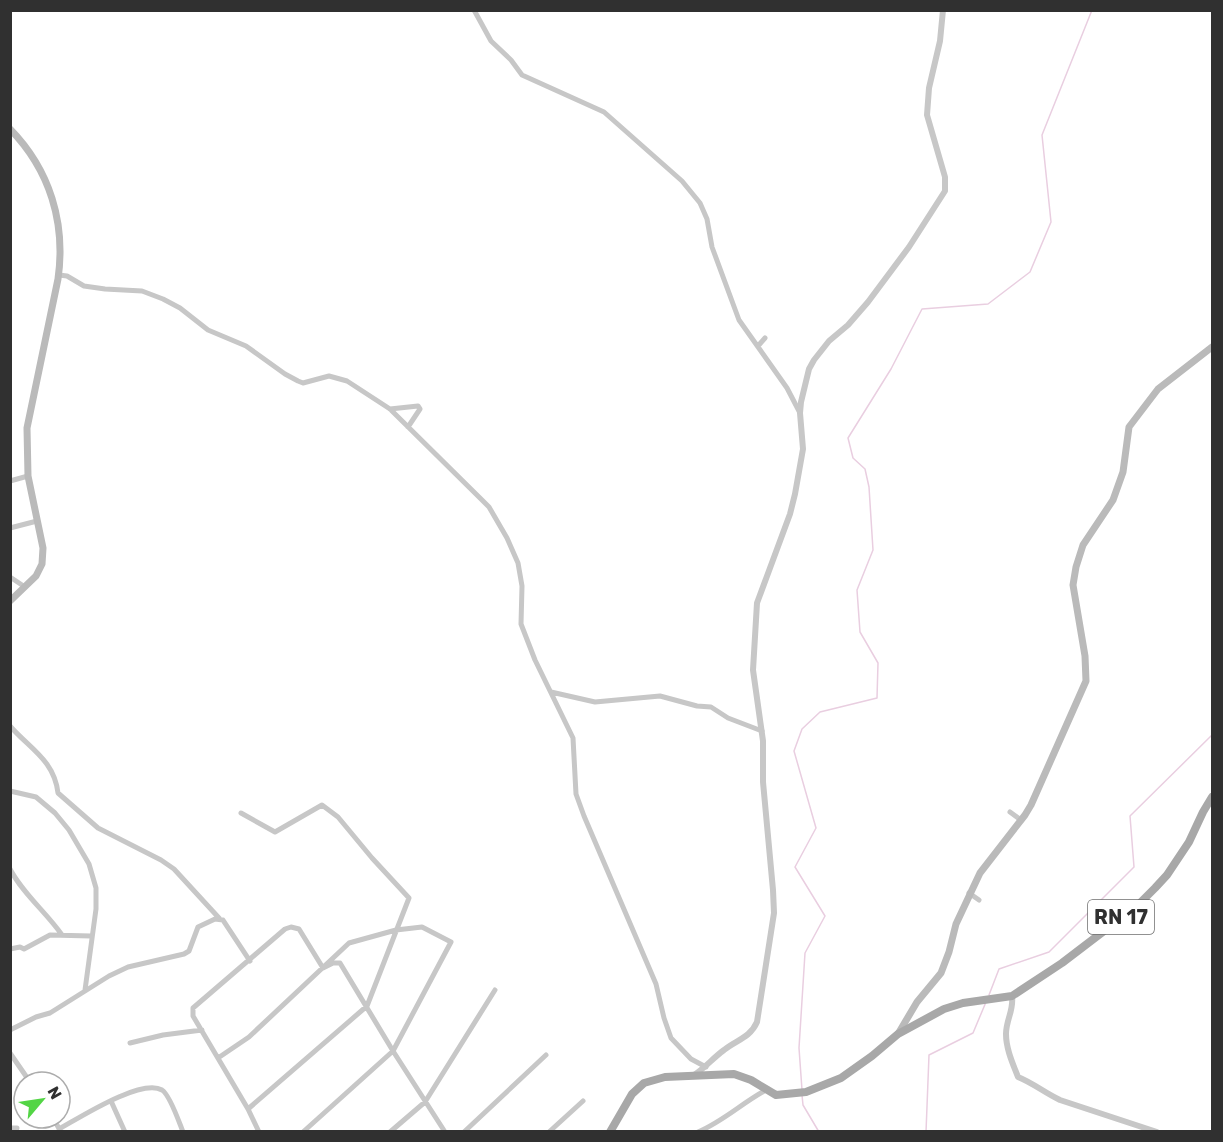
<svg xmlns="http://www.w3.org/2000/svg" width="1223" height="1142" font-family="Rubik,sans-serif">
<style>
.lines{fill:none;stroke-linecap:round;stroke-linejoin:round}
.stream{stroke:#e9cee0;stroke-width:1.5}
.minor{stroke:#c7c7c7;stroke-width:5}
.tertiary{stroke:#c7c7c7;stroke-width:6}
.secondary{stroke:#bababa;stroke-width:7}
.primary{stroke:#a8a8a8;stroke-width:8}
.labels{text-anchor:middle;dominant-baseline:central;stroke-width:6;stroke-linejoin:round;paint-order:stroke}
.shield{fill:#fff;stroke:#6e6e6e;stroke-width:1.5}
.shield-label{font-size:20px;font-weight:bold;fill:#303030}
</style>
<rect width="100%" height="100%" fill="#fff"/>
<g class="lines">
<path class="stream" d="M989,995L999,969L1049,952L1134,867L1130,816L1212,735
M802,1090L799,1048L805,953L825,916L795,867L816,828L794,751L802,729L820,712L877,698L878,663L860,632L857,590L873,550L869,487L865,469L853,458L848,438L891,369L922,309L988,304L1030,272L1051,222L1042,135L1092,10
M802,1095L803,1105L819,1132
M926,1132L929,1055L973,1033L986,1002"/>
<path class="minor" d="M474,10L491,41L511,60L522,75L604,112L682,181L700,203L707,219L712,247L739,320L787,388L800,413
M59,275L67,276L84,286L105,289L142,291L163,299L180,308L208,330L246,346L285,374L298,381L303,383L329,376L347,381L390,409L483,501L489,507L507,538L518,563L522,586L521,624L535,660L573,738L576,794L584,816L656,984L664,1018L671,1038L691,1059L706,1067
M758,346L765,338
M390,409L418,406L420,409L408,427
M10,481L28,476
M10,528L37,521
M10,577L25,587
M551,692L595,702L660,696L697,706L711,707L728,718L762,731
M10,726C30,749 54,760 58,793L98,828L161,860L174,869L219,918
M10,791L36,797L55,813L69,830L89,864L96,888V909L85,990
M1010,812L1021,820
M241,813L275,832L322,805L338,817L372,858L409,898L367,1006L248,1109
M10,869C23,894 46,912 62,935
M969,893L979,900
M10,949L20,947L24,949L50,935L91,936
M10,1030L36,1017L50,1013L109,976L128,967L184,954L189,951L198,927L215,919L223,920L250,961
M130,1043L163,1035L202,1030
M10,1053L30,1082
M218,1058L249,1037L349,943L396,930L422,927L451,942L393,1051L303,1132
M111,1101L125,1132
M53,1118L61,1132
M10,1128H17
M59,1129C79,1118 141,1078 162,1090C170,1095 179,1122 183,1132
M259,1132L248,1109L193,1016V1008L285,929L291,927L299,929L323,968L333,963H340L393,1051L445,1132
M390,1132L425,1102L495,990
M464,1132L546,1055
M549,1132L583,1101
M698,1132C724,1121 743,1102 768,1089"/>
<path class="tertiary" d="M1012,996C1014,1010 1006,1020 1006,1034C1006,1049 1013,1064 1018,1077C1033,1083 1045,1093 1060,1100L1157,1132
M694,1075C705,1068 713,1058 724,1050C736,1040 750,1038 757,1022L774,913L773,890L763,782V741L753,670L757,603L790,514L795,494L803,449L800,413L801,402L809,369L814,360L829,341L848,325L868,302L909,247L945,191V177L927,115L929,88L940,41L943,10"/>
<path class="secondary" d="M10,129C50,170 66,223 58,279L27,428L28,476L43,548L42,564L36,576L10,601
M898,1034L917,1002L941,973L949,952L956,924L980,873L1025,815L1031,805L1086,681L1085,656L1073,585L1076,567L1083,545L1113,500L1123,472L1129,427L1158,389L1212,347"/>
<path class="primary" d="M610,1132L632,1094L644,1083L665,1077L734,1074L751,1080L776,1095L806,1092L841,1078L872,1056L898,1034L944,1009L963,1003L1012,996L1062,963L1138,905L1155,888L1167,875L1189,842L1203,812L1212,797"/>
</g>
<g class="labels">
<rect class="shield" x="1088" y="900" width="66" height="34" rx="4.5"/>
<g class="shield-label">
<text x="1121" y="917">RN 17</text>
</g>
</g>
<rect width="1223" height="1142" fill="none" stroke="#303030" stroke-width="24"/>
<g transform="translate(42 1100) rotate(61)"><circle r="28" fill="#ffffff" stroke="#acacac" stroke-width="1.5"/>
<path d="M0-4.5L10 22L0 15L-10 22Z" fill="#53d545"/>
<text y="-9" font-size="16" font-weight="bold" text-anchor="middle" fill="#303030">N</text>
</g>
</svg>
